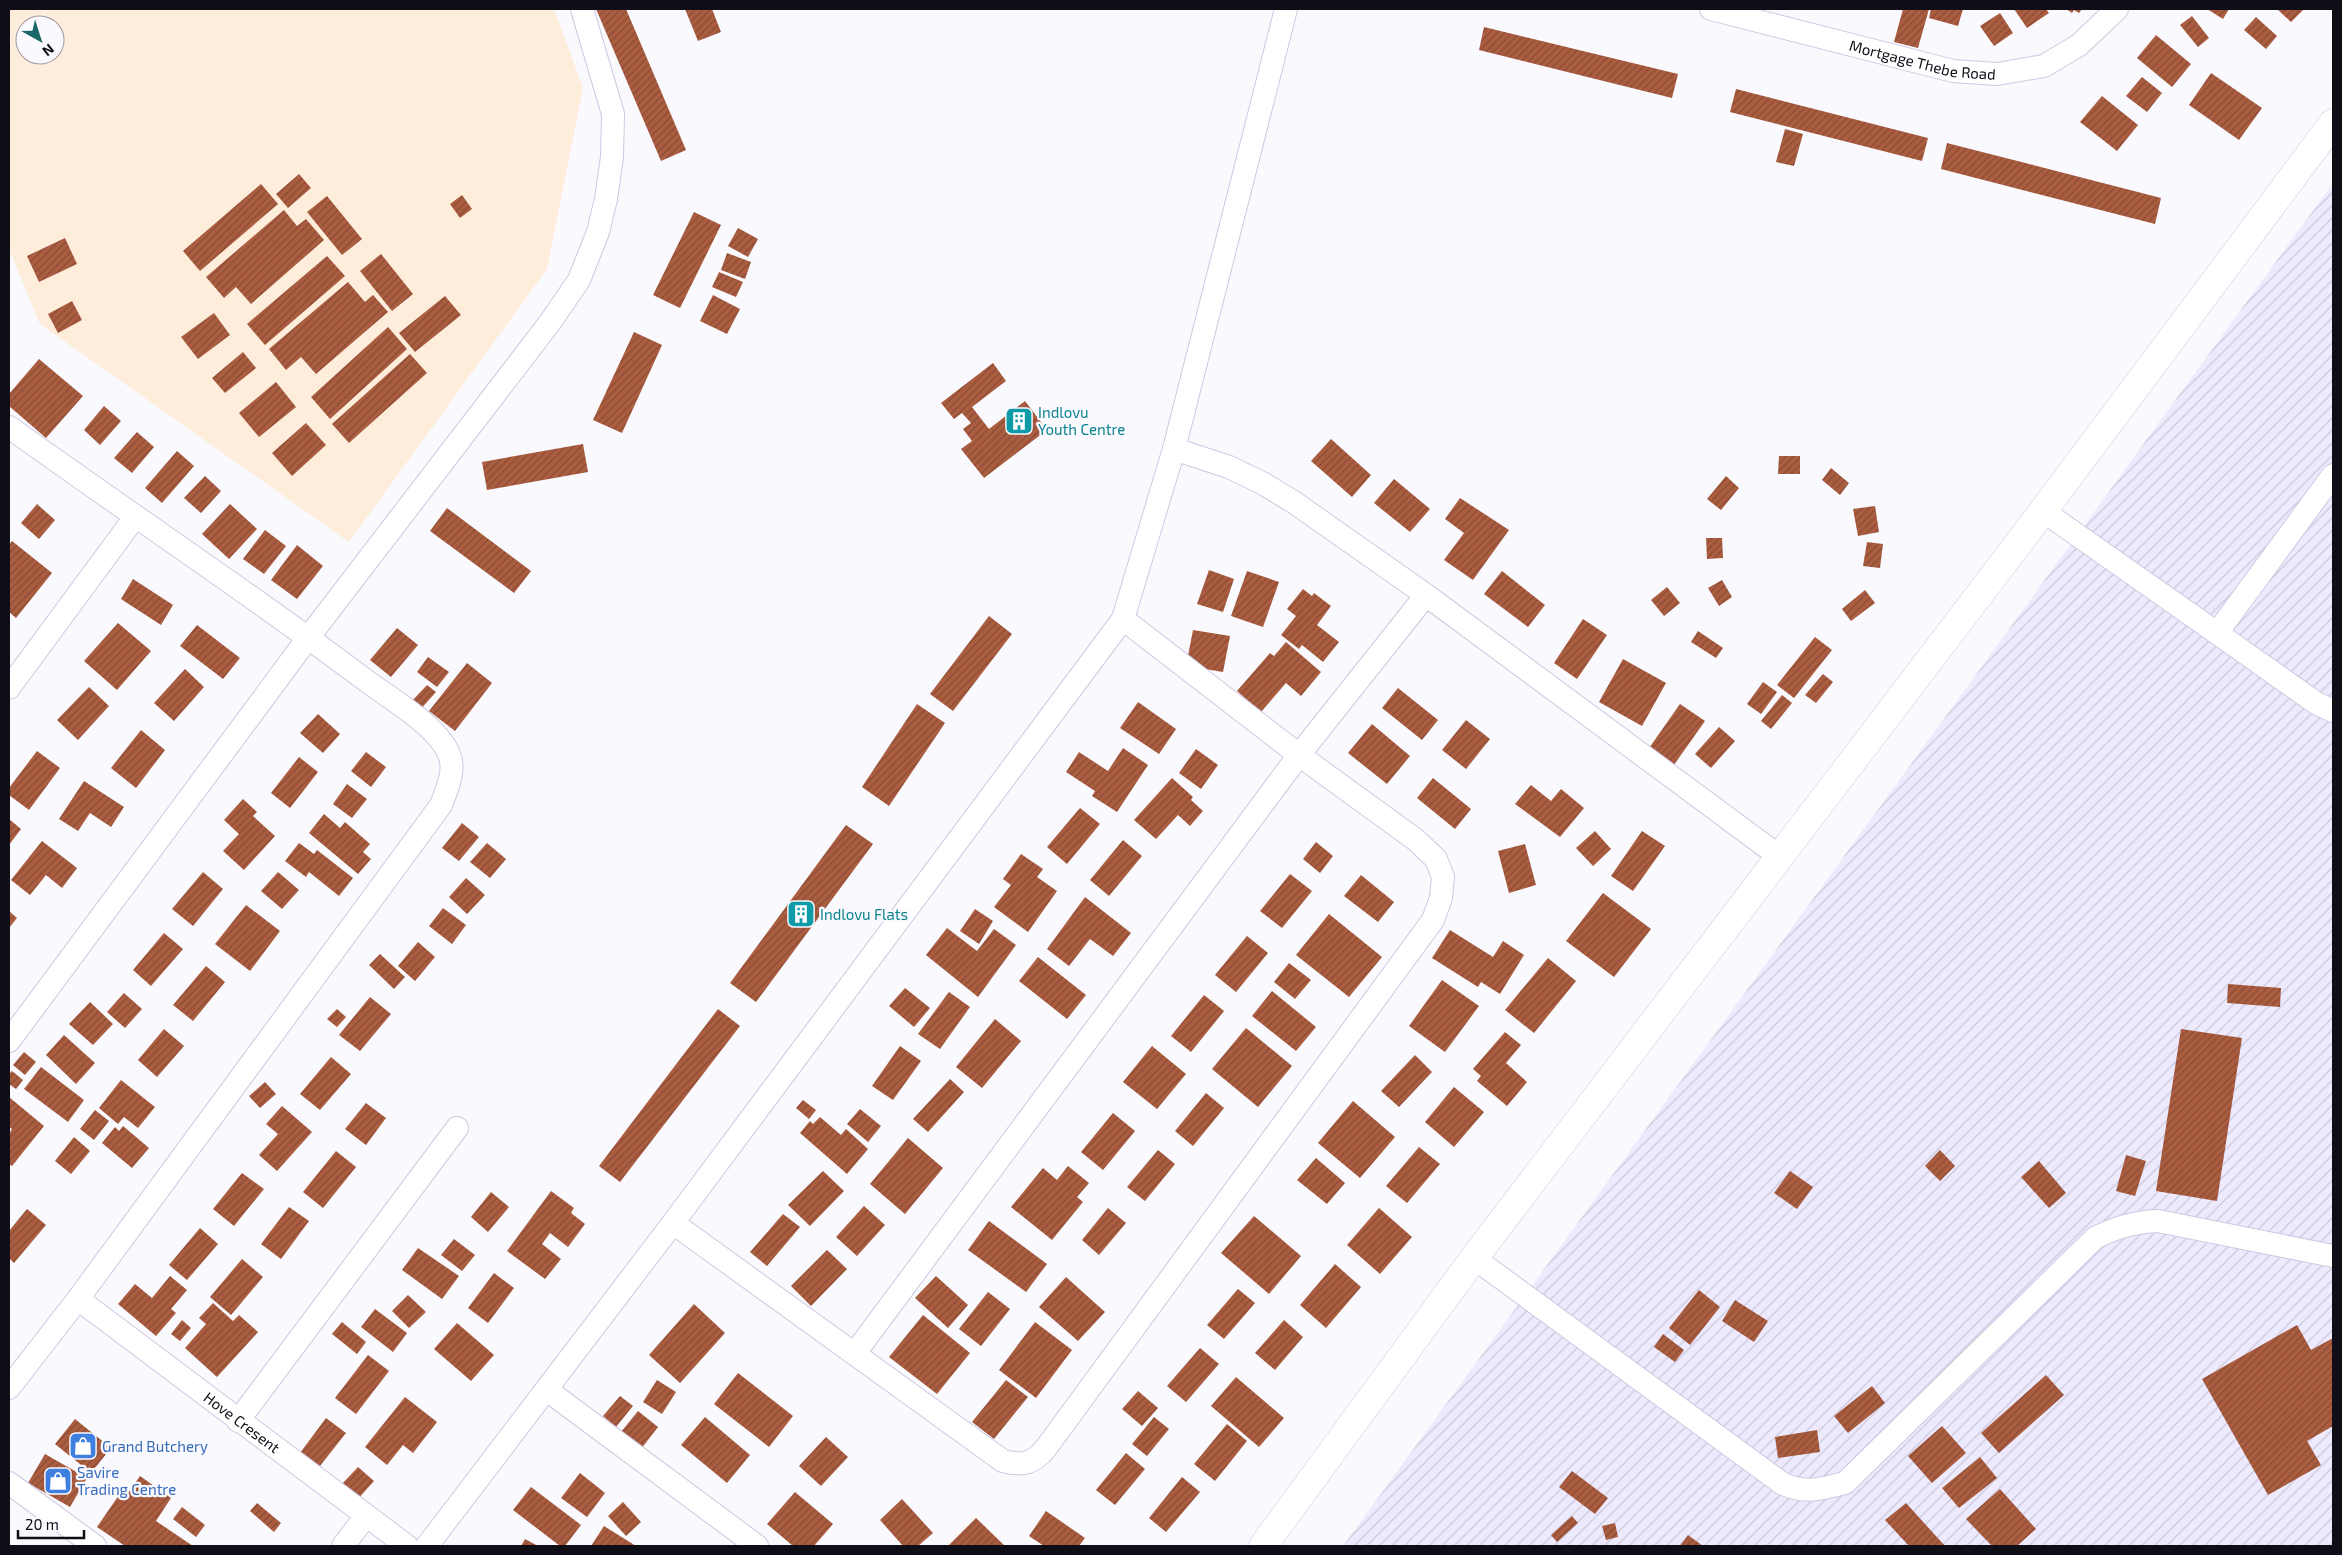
<svg xmlns="http://www.w3.org/2000/svg" width="2342" height="1555" font-family="'Exo 2',sans-serif">
<style>
.industrial{fill:url(#industrial-furrows)}
.education{fill:#feeddb;fill-rule:evenodd}
.building{fill:url(#building-hatch)}
.lines{fill:none;stroke-linecap:round;stroke-linejoin:round}
.minor-casing{stroke:#cec8e2;stroke-width:24}
.tertiary-casing{stroke:#cec8e2;stroke-width:29}
.minor{stroke:#fff;stroke-width:22}
.tertiary{stroke:#fff;stroke-width:28}
.labels{text-anchor:middle;dominant-baseline:central;stroke-width:4.5;stroke-linejoin:round;paint-order:stroke}
.street-label{font-size:15px;fill:#0f0d16;stroke:#faf9fe}
.culture-label{font-size:15px;fill:#0d838f;stroke:#faf9fe;text-anchor:start}
.shop-label{font-size:15px;fill:#366cbe;stroke:#faf9fe;text-anchor:start}
</style>
<defs>
<pattern id="industrial-furrows" width="10" height="10" patternUnits="userSpaceOnUse" patternTransform="scale(1.25)"><rect width="10" height="10" fill="#eeeafe"/><path d="M-1 1l2-2M0 10L10 0M9 11l2-2" fill="none" stroke="#cbc8d9"/></pattern>
<pattern id="building-hatch" width="6" height="6" patternUnits="userSpaceOnUse" patternTransform="scale(1.25)"><rect width="6" height="6" fill="#ab5d40"/><path d="M-1 1l2-2M0 6l6-6M5 7l2-2" fill="none" stroke="#8a4b35"/></pattern>
</defs>
<rect width="100%" height="100%" fill="#faf9fe"/>
<path class="industrial" d="M2333,183V1546H1343Z"/>
<path class="education" d="M9,9H554L583,88L547,269L349,542L40,324L9,249ZM25,25H55V55H25Z"/>
<path class="building" d="M596,9H626L686,150L661,161Z
M685,9H712L721,32L698,41Z
M1903,9H1929L1918,48L1894,42Z
M1931,9H1963L1958,26L1929,18Z
M2014,9H2046L2049,13L2027,28Z
M2066,9H2082L2079,13L2074,10L2072,13Z
M2207,9H2229L2223,19Z
M2277,9H2304L2291,22Z
M2000,13L2013,33L1994,46L1980,26Z
M2192,16L2209,38L2198,47L2180,25Z
M2256,17L2277,36L2266,49L2244,30Z
M1484,27L1678,74L1672,98L1479,50Z
M2156,35L2191,64L2172,87L2137,58Z
M2211,73L2262,108L2239,140L2189,105Z
M2142,77L2162,93L2147,112L2126,96Z
M1736,89L1928,138L1922,161L1730,112Z
M2102,96L2138,125L2117,151L2080,122Z
M1785,129L1803,134L1794,166L1776,162Z
M1947,143L2161,198L2155,224L1941,169Z
M299,174L311,188L288,208L276,194Z
M261,184L278,204L200,271L183,251Z
M462,195L472,209L460,218L450,204Z
M327,196L362,239L342,255L307,212Z
M284,210L297,226L306,219L324,240L251,304L236,287L224,298L206,277Z
M694,212L721,225L680,308L653,295Z
M738,228L758,239L748,257L728,246Z
M65,238L77,264L39,282L27,256Z
M727,253L751,262L745,279L721,270Z
M381,254L413,294L392,311L360,271Z
M327,256L345,276L265,345L247,324Z
M719,272L743,282L736,297L712,287Z
M348,282L365,302L373,295L388,312L316,374L301,357L286,370L269,349Z
M713,295L740,309L727,334L700,321Z
M445,296L461,315L415,352L399,333Z
M72,301L82,320L58,333L48,314Z
M214,313L230,335L198,359L181,337Z
M388,327L407,349L330,419L311,397Z
M634,332L662,345L622,433L593,420Z
M243,352L256,368L225,393L212,378Z
M410,354L427,373L349,443L332,424Z
M39,359L83,396L46,438L9,406V394Z
M993,363L1006,381L972,407L989,429L1025,401L1047,430L984,478L961,449L972,441L963,429L971,423L962,413L954,419L941,403Z
M276,382L296,407L259,437L239,413Z
M104,406L121,421L100,445L84,430Z
M306,423L326,445L292,476L272,453Z
M137,432L154,447L132,473L114,458Z
M1331,439L1371,475L1352,497L1311,461Z
M583,444L588,472L487,490L482,462Z
M177,451L194,466L162,503L145,488Z
M1779,456H1800V474H1778Z
M1831,468L1849,483L1840,495L1822,480Z
M205,476L221,491L201,513L184,498Z
M1726,476L1739,488L1721,510L1707,499Z
M1394,479L1430,509L1410,532L1374,503Z
M1460,498L1509,530L1473,580L1444,560L1464,533L1445,519Z
M37,504L55,520L39,539L21,523Z
M230,504L257,529L229,559L202,534Z
M1875,506L1879,532L1858,536L1853,509Z
M447,508L531,571L514,593L430,531Z
M265,530L286,546L264,574L243,559Z
M1706,538H1722L1723,558L1707,559Z
M12,541L52,573L16,618L9,612V545Z
M1867,542L1883,544L1880,568L1863,566Z
M297,545L323,566L297,599L271,580Z
M1209,570L1234,579L1223,612L1197,604Z
M1247,571L1279,582L1263,627L1231,616Z
M1502,571L1545,605L1528,627L1484,594Z
M133,579L173,605L161,625L121,599Z
M1722,580L1732,597L1719,606L1708,588Z
M1667,587L1680,603L1664,616L1651,600Z
M1303,589L1312,596L1314,593L1331,606L1317,625L1339,642L1323,662L1302,645L1299,649L1281,635L1296,616L1287,609Z
M1865,590L1875,603L1851,621L1842,609Z
M989,616L1012,634L953,711L930,694Z
M1583,619L1607,635L1577,679L1554,663Z
M118,623L151,651L117,690L84,661Z
M197,625L240,658L223,679L180,646Z
M397,628L418,645L391,677L370,660Z
M1193,630L1230,636L1223,672L1186,666Z
M1698,631L1723,648L1716,658L1691,642Z
M1815,637L1832,650L1794,698L1777,685Z
M1286,642L1321,672L1301,696L1286,683L1261,712L1237,691L1270,653L1274,656Z
M428,657L449,672L437,687L417,672Z
M1623,659L1666,683L1642,726L1599,702Z
M467,663L492,683L455,731L429,711Z
M185,669L204,687L174,721L154,703Z
M1823,674L1833,682L1816,703L1805,695Z
M1763,682L1777,692L1761,714L1747,704Z
M427,685L436,692L419,711L410,703Z
M89,687L109,706L78,740L57,720Z
M1398,688L1438,720L1422,740L1382,708Z
M1782,695L1792,703L1771,729L1761,721Z
M1138,702L1176,729L1159,754L1120,728Z
M917,704L945,723L889,806L862,787Z
M1680,704L1705,721L1671,769L1647,751Z
M318,714L340,734L323,753L300,733Z
M1466,720L1490,739L1466,769L1442,750Z
M1372,724L1410,756L1387,784L1348,753Z
M1719,727L1735,741L1711,768L1695,754Z
M141,730L165,750L136,788L111,768Z
M1123,748L1148,765L1117,812L1092,796L1095,791L1066,772L1079,752L1108,771Z
M1196,749L1218,765L1201,789L1179,773Z
M37,751L60,768L29,810L9,795V788Z
M366,752L386,767L371,787L351,771Z
M299,757L318,772L290,808L271,793Z
M1172,778L1193,797L1191,800L1203,811L1190,826L1178,815L1156,839L1134,820Z
M1433,778L1471,809L1455,829L1417,798Z
M84,781L124,807L111,827L90,813L78,831L59,819Z
M347,784L367,799L352,818L333,804Z
M1531,785L1551,801L1561,789L1584,808L1560,837L1515,804Z
M243,799L257,812L253,816L275,836L244,870L223,851L239,834L224,820Z
M1080,808L1100,824L1067,864L1047,847Z
M324,814L340,828L345,822L370,844L363,852L371,859L358,874L309,833Z
M9,819L21,829L9,845Z
M462,823L479,837L459,861L442,848Z
M846,825L873,844L756,1002L730,983Z
M1595,831L1611,849L1593,866L1576,848Z
M1642,831L1665,846L1633,891L1611,876Z
M1123,840L1142,856L1109,896L1090,880Z
M42,841L77,868L62,888L46,875L30,895L11,880Z
M1316,842L1333,856L1320,873L1303,859Z
M299,843L314,854L317,850L353,878L339,896L309,872L306,877L285,861Z
M487,843L506,859L490,878L470,862Z
M1525,844L1536,885L1509,893L1498,851Z
M1021,854L1043,869L1037,877L1057,891L1028,932L994,907L1011,885L1003,879Z
M203,872L223,889L193,926L172,909Z
M278,872L299,890L282,909L261,891Z
M1290,874L1312,891L1282,928L1260,911Z
M1361,875L1394,902L1378,922L1344,896Z
M466,878L485,895L467,914L449,897Z
M1603,893L1651,929L1614,977L1566,941Z
M1085,897L1131,933L1113,956L1090,939L1069,966L1047,949Z
M246,905L280,931L250,971L215,944Z
M443,908L466,925L452,944L429,926Z
M975,909L993,921L979,944L960,931Z
M9,911L17,918L9,928Z
M1329,914L1382,957L1349,997L1296,955Z
M947,928L977,951L994,929L1016,945L978,997L926,955Z
M1450,930L1493,957L1503,941L1524,955L1500,994L1481,982L1478,987L1432,958Z
M164,933L183,949L151,986L133,970Z
M1247,936L1268,953L1236,992L1215,975Z
M418,942L435,957L415,981L398,966Z
M380,954L405,977L394,989L369,965Z
M1038,957L1086,995L1067,1019L1019,981Z
M1548,958L1576,981L1534,1033L1505,1010Z
M1289,963L1311,980L1295,999L1274,982Z
M206,966L225,982L193,1021L173,1005Z
M1442,980L1479,1006L1445,1052L1409,1026Z
M2228,984L2281,988L2280,1007L2227,1003Z
M905,988L930,1008L914,1027L889,1006Z
M1272,991L1316,1027L1296,1051L1252,1016Z
M949,992L970,1007L940,1049L918,1034Z
M124,993L142,1009L125,1028L107,1012Z
M1204,995L1224,1011L1191,1052L1171,1036Z
M370,997L391,1014L360,1051L339,1035Z
M90,1002L113,1024L93,1045L69,1024Z
M337,1009L346,1017L337,1027L327,1019Z
M718,1009L740,1026L620,1182L599,1166Z
M995,1019L1021,1041L982,1088L956,1067Z
M1246,1028L1292,1066L1258,1107L1212,1069Z
M164,1029L184,1046L157,1077L138,1060Z
M2181,1029L2242,1038L2217,1201L2156,1191Z
M1505,1032L1521,1045L1506,1063L1527,1082L1507,1106L1477,1081L1481,1076L1473,1069Z
M64,1035L95,1063L76,1084L46,1055Z
M900,1046L921,1061L893,1100L872,1086Z
M1152,1046L1186,1074L1157,1109L1123,1082Z
M24,1052L36,1062L25,1075L13,1065Z
M1415,1055L1432,1072L1399,1107L1381,1091Z
M331,1057L351,1074L320,1110L300,1094Z
M41,1067L84,1100L68,1122L24,1089Z
M12,1071L23,1080L16,1089L9,1084V1074Z
M950,1079L964,1092L928,1132L913,1119Z
M121,1080L155,1107L138,1128L124,1117L118,1124L99,1108Z
M265,1082L276,1094L260,1108L249,1096Z
M1454,1087L1484,1112L1454,1147L1425,1122Z
M1206,1093L1224,1108L1193,1146L1175,1131Z
M9,1097L44,1126L12,1166L9,1164V1134L12,1129L9,1127Z
M803,1100L816,1110L809,1119L796,1108Z
M1353,1101L1395,1137L1360,1178L1318,1143Z
M366,1103L386,1118L366,1145L345,1129Z
M282,1106L312,1132L277,1171L259,1155L278,1134L266,1124Z
M860,1109L881,1126L868,1142L847,1124Z
M95,1110L109,1121L94,1140L80,1129Z
M1113,1113L1135,1131L1103,1170L1081,1152Z
M820,1117L841,1135L846,1129L868,1149L847,1174L800,1133L810,1121L813,1124Z
M123,1126L149,1148L132,1168L102,1143L115,1127L119,1131Z
M74,1137L90,1151L71,1174L55,1161Z
M908,1138L943,1168L905,1214L870,1184Z
M1419,1147L1440,1164L1407,1203L1386,1186Z
M1158,1150L1175,1164L1145,1201L1127,1187Z
M1940,1150L1955,1166L1940,1181L1925,1166Z
M336,1151L356,1167L323,1208L303,1192Z
M2126,1155L2146,1161L2135,1196L2116,1191Z
M1316,1158L1345,1183L1327,1204L1297,1180Z
M2039,1161L2066,1193L2049,1208L2021,1177Z
M1068,1166L1089,1183L1077,1197L1083,1202L1052,1240L1011,1207L1043,1168L1057,1180Z
M823,1171L844,1191L810,1226L788,1205Z
M1790,1171L1813,1187L1797,1209L1774,1193Z
M242,1173L264,1189L234,1226L213,1209Z
M551,1191L574,1208L571,1213L585,1224L568,1247L550,1233L542,1244L561,1259L545,1279L507,1251Z
M491,1192L509,1207L488,1232L471,1217Z
M864,1206L885,1225L857,1256L836,1237Z
M289,1207L309,1221L281,1259L261,1244Z
M1108,1208L1126,1223L1099,1255L1082,1240Z
M1379,1208L1412,1237L1380,1274L1347,1245Z
M27,1209L46,1225L14,1263L9,1258V1231Z
M783,1214L800,1227L767,1266L750,1252Z
M1254,1216L1301,1256L1269,1294L1221,1253Z
M989,1221L1047,1264L1026,1292L968,1250Z
M200,1228L218,1244L187,1280L169,1265Z
M454,1239L475,1255L462,1271L441,1255Z
M418,1248L459,1276L442,1299L402,1270Z
M827,1250L847,1269L811,1306L791,1286Z
M242,1259L263,1277L231,1315L210,1297Z
M1335,1264L1361,1287L1326,1328L1300,1305Z
M494,1273L514,1288L488,1323L468,1308Z
M170,1276L187,1290L171,1309L176,1313L156,1336L118,1304L135,1284L152,1298Z
M936,1276L968,1305L948,1328L915,1298Z
M1066,1277L1105,1312L1078,1341L1039,1307Z
M1238,1289L1255,1303L1224,1339L1207,1325Z
M1699,1290L1720,1307L1690,1345L1669,1328Z
M988,1292L1010,1309L981,1346L959,1329Z
M408,1295L426,1312L409,1328L392,1311Z
M1735,1300L1768,1321L1754,1342L1722,1321Z
M213,1303L233,1321L239,1315L258,1332L217,1377L185,1348L206,1324L199,1318Z
M694,1304L725,1333L680,1383L649,1355Z
M375,1309L407,1333L393,1352L361,1327Z
M923,1315L970,1353L937,1394L889,1357Z
M182,1320L191,1328L180,1341L171,1334Z
M1284,1320L1303,1337L1275,1370L1255,1353Z
M342,1322L366,1342L357,1354L332,1334Z
M1035,1322L1072,1350L1036,1398L999,1370Z
M457,1323L494,1355L471,1381L434,1349Z
M2297,1325L2311,1350L2333,1338V1426L2307,1441L2321,1465L2268,1495L2202,1379Z
M1663,1334L1684,1350L1675,1362L1654,1347Z
M1200,1348L1219,1364L1186,1402L1167,1386Z
M368,1355L389,1371L356,1414L335,1398Z
M738,1373L793,1416L769,1447L714,1404Z
M2046,1375L2064,1395L1999,1453L1981,1433Z
M1236,1377L1284,1418L1259,1447L1211,1406Z
M657,1380L676,1392L662,1414L643,1402Z
M1006,1380L1028,1397L994,1439L972,1422Z
M1872,1386L1885,1403L1848,1433L1834,1416Z
M1138,1391L1158,1408L1142,1426L1122,1409Z
M620,1396L633,1406L616,1427L603,1416Z
M405,1397L437,1422L413,1453L403,1445L387,1465L365,1447Z
M638,1411L658,1427L641,1449L621,1432Z
M705,1417L750,1455L727,1483L681,1445Z
M1154,1417L1169,1429L1147,1456L1132,1444Z
M326,1418L346,1433L316,1471L297,1457Z
M75,1419L111,1448L91,1473L55,1444Z
M1227,1424L1247,1441L1215,1481L1194,1464Z
M1942,1426L1966,1453L1932,1483L1908,1456Z
M1817,1430L1820,1452L1778,1458L1775,1437Z
M826,1437L848,1457L821,1486L799,1466Z
M1126,1453L1145,1469L1115,1505L1096,1490Z
M45,1454L87,1478L70,1507L28,1483Z
M1980,1457L1997,1478L1959,1508L1942,1488Z
M358,1467L374,1481L357,1500L341,1485Z
M1572,1471L1608,1498L1595,1514L1559,1487Z
M580,1473L605,1493L587,1517L561,1498Z
M140,1476L171,1498L156,1521L193,1546H125L97,1527L119,1495L124,1499Z
M1182,1477L1200,1492L1166,1532L1149,1518Z
M531,1487L581,1525L565,1546H560L513,1510Z
M2000,1489L2036,1529L2017,1546H1992L1966,1519Z
M795,1492L833,1524L814,1546H793L767,1524Z
M902,1499L933,1533L918,1546H903L880,1520Z
M623,1502L641,1522L626,1536L608,1516Z
M257,1503L281,1523L274,1532L250,1511Z
M1906,1503L1945,1546H1909L1885,1520Z
M182,1507L205,1525L196,1537L173,1519Z
M1046,1511L1085,1538L1079,1546H1044L1029,1536Z
M1572,1516L1578,1523L1557,1542L1551,1535Z
M976,1518L1005,1546H948Z
M1615,1523L1618,1537L1606,1540L1602,1526Z
M604,1526L636,1546H591Z
M1688,1535L1703,1546H1680Z
M525,1539L538,1546H521Z"/>
<g class="lines">
<defs>
<g id="minor">
<path id="s1" d="M1711,9L1953,71L1997,74L2044,66L2079,45L2117,9"/>
<path d="M9,427C127,512 248,592 364,679C389,698 437,725 449,754C456,770 447,789 441,805L78,1299L9,1388"/>
<path d="M1174,449L1229,467L1264,484L1295,503L1426,595L1780,857"/>
<path d="M2043,511L2217,633L2333,475"/>
<path d="M2217,633L2316,703L2333,711"/>
<path d="M9,688L135,517"/>
<path d="M9,1041L308,638L551,321L579,280L598,232L606,199L612,157L613,114L582,9"/>
<path d="M673,1223L1003,1461C1023,1466 1033,1464 1046,1448L1433,920L1441,898L1443,877L1436,859L1416,840L1299,755L1123,619"/>
<path d="M1474,1258L1783,1484C1807,1494 1821,1489 1845,1483L2095,1238C2117,1227 2134,1222 2158,1221L2333,1256"/>
<path id="s2" d="M78,1299L407,1546"/>
<path d="M855,1353L1299,755L1426,595"/>
<path d="M547,1390L757,1546"/>
<path d="M238,1421L457,1128"/>
<path d="M9,1483L95,1546"/>
<path d="M343,1546L366,1516"/>
<path d="M427,1546L673,1223L1123,619L1174,449L1286,9"/>
</g>
<path id="tertiary" d="M1263,1546L1474,1258L2043,511L2333,123"/>
</defs>
<use href="#minor" class="minor-casing"/>
<use href="#tertiary" class="tertiary-casing"/>
<use href="#minor" class="minor"/>
<use href="#tertiary" class="tertiary"/>
</g>
<defs>
<symbol id="building-square" viewBox="-11 -11 22 22"><rect x="-9" y="-9" width="18" height="18" rx="4" fill="#0f9aa8" stroke="#faf9fe"/><path d="M-4-6H4V6H1V3H-1V6H-4ZM-2.5-4.3h1.7v1.8h-1.7ZM.8-4.3h1.7v1.8H.8ZM-2.5-1h1.7V.8h-1.7ZM.8-1h1.7V.8H.8Z" fill="#fff"/></symbol>
<symbol id="shop-square" viewBox="-11 -11 22 22"><rect x="-9" y="-9" width="18" height="18" rx="4" fill="#3f7fe0" stroke="#faf9fe"/><path d="M-5-2.5h2.3a2.7 3.5 0 0 1 5.4 0H5L5.5 6h-11ZM-1.5-2.5h3a1.5 2.3 0 0 0-3 0Z" fill="#fff"/></symbol>
</defs>
<g fill-rule="evenodd">
<use href="#building-square" x="1003" y="405" width="32" height="32"/>
<use href="#building-square" x="785" y="898" width="32" height="32"/>
<use href="#shop-square" x="67" y="1430" width="32" height="32"/>
<use href="#shop-square" x="42" y="1465" width="32" height="32"/>
</g>
<g class="labels">
<g class="street-label">
<text stroke="none"><textPath href="#s1" startOffset="218">Mortgage Thebe Road</textPath></text>
<text stroke="none"><textPath href="#s2" startOffset="205">Hove Cresent</textPath></text>
</g>
<g class="culture-label">
<text x="1038" y="412">Indlovu<tspan x="1038" dy="17">Youth Centre</tspan></text>
<text x="820" y="914">Indlovu Flats</text>
</g>
<g class="shop-label">
<text x="102" y="1446">Grand Butchery</text>
<text x="77" y="1472">Savire<tspan x="77" dy="17">Trading Centre</tspan></text>
</g>
</g>
<rect width="2342" height="1555" fill="none" stroke="#0f0d16" stroke-width="20"/>
<g transform="translate(40 40) rotate(141)"><circle r="24" fill="#faf9fe" stroke="#9c9ba1"/>
<path d="M0-4L9 19L0 12L-9 19Z" fill="#196768"/>
<text y="-8" font-size="14" font-weight="bold" text-anchor="middle" fill="#0f0d16">N</text>
</g>
<path d="M18 1530v8h66v-8" fill="none" stroke="#0f0d16" stroke-width="2.5"/>
<text x="25" y="1530" font-size="15" fill="#0f0d16" stroke="#faf9fe" stroke-width="4" paint-order="stroke">20 m</text>
</svg>
